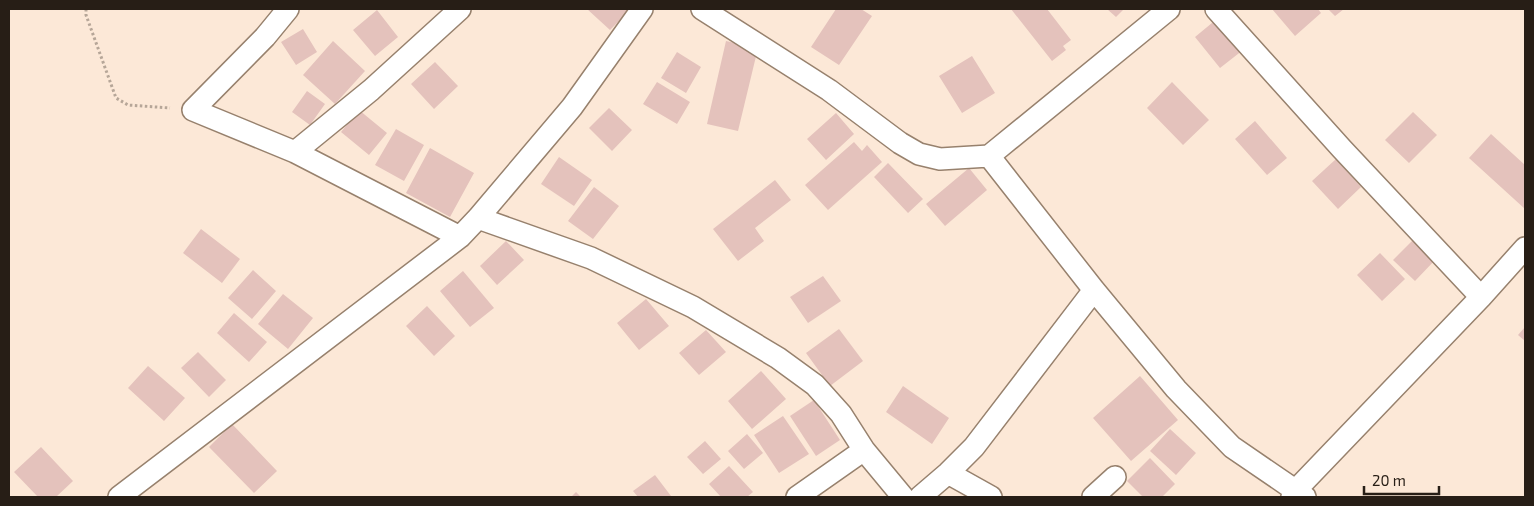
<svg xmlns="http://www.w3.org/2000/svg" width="1534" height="506" font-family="'Exo 2',sans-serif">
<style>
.building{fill:#e4c2bc}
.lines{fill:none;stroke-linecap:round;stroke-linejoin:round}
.minor-casing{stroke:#97816d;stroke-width:24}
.path{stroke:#b6a698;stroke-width:3;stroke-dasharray:2.5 2.5;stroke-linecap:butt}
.minor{stroke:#fff;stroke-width:21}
</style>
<rect width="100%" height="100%" fill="#fce8d7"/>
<path class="building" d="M587,9H631L610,30Z
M836,9H861L872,16L839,65L811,47Z
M1011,9H1047L1071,40L1063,46L1066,50L1052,61Z
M1107,9H1124L1116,17Z
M1272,9H1318L1321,13L1295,36Z
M1328,9H1344L1335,16Z
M377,10L398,37L375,56L353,30Z
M1218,18L1243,50L1220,68L1195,37Z
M303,29L317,52L296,65L281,42Z
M333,41L365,71L335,104L303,75Z
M726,41L758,48L738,131L707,124Z
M677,52L701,67L686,93L661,78Z
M972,56L995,93L962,113L939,76Z
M435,62L458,86L434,109L411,84Z
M657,82L690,102L677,124L643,104Z
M1172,82L1209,120L1183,145L1147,108Z
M307,91L325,104L310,125L292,112Z
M609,108L632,130L612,151L589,128Z
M359,110L387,133L369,155L341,132Z
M1413,112L1437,135L1409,163L1385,140Z
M836,113L854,134L826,160L807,139Z
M1255,121L1287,158L1267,175L1235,139Z
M396,129L424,145L404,181L375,165Z
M1491,134L1525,165V209L1469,158Z
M854,142L862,151L867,145L882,162L828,210L805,185Z
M430,148L474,173L450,217L406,193Z
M559,157L592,180L574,206L541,184Z
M1336,159L1361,187L1338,209L1312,181Z
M888,163L923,199L908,213L874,177Z
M969,168L987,190L945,226L926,204Z
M775,180L791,200L755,228L764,241L738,261L713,229Z
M594,187L619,206L593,239L568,221Z
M201,229L240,259L222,283L183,253Z
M1414,239L1436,259L1415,281L1393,260Z
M506,241L524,260L497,285L480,266Z
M1380,253L1405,279L1382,301L1357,275Z
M253,270L276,291L252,319L228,298Z
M463,271L494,308L470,327L440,291Z
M823,276L841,301L808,323L790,297Z
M283,294L313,318L288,349L258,324Z
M646,299L669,326L639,350L617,323Z
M427,306L455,336L434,356L406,326Z
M234,313L267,342L249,362L217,333Z
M1525,327V341L1518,335Z
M839,329L863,361L830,386L806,353Z
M706,330L726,352L699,375L679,353Z
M198,352L226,380L209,397L181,368Z
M148,366L185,398L164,421L128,388Z
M761,371L786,399L752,429L728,401Z
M1140,376L1178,420L1131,461L1093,418Z
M903,386L949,418L932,444L886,412Z
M814,400L840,440L816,456L790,416Z
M783,416L809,454L779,473L754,435Z
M232,424L277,471L254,493L209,447Z
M1170,429L1196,453L1176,475L1150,451Z
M747,434L763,453L744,469L728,451Z
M705,441L721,459L703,474L687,457Z
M41,447L73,481L56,497H38L14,472Z
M1150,458L1175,484L1162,497H1143L1127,481Z
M729,466L753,492L747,497H721L709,484Z
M655,475L671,496L638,497L633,491Z
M576,492L581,497H571Z"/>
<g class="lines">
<defs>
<path id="minor" d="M288,9L265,37L193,110L295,152L460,237
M702,9L829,90L900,143L919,154L940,159L989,156L1169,9
M1216,9L1342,149L1481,297
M295,152L371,90L460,9
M989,156L1094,290L1176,389L1232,447L1305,497
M478,218L591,258L693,307L778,358L815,385L841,414L864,450L903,497
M948,473L991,497
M119,497L460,237L478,218L572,107L642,9
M797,497L864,450
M920,497L948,473L974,447L1094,290
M1093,497L1115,477
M1292,497L1294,492L1481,297L1525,248"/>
</defs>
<use href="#minor" class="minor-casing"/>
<path class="path" d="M86,9V15L116,98L128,105L170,108"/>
<use href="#minor" class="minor"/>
</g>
<rect width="1534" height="506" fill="none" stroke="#271e16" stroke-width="20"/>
<path d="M1364 486v8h75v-8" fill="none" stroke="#271e16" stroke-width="2.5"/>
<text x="1372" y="486" font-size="15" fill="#271e16" stroke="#fce8d7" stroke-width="4" paint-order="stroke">20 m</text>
</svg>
